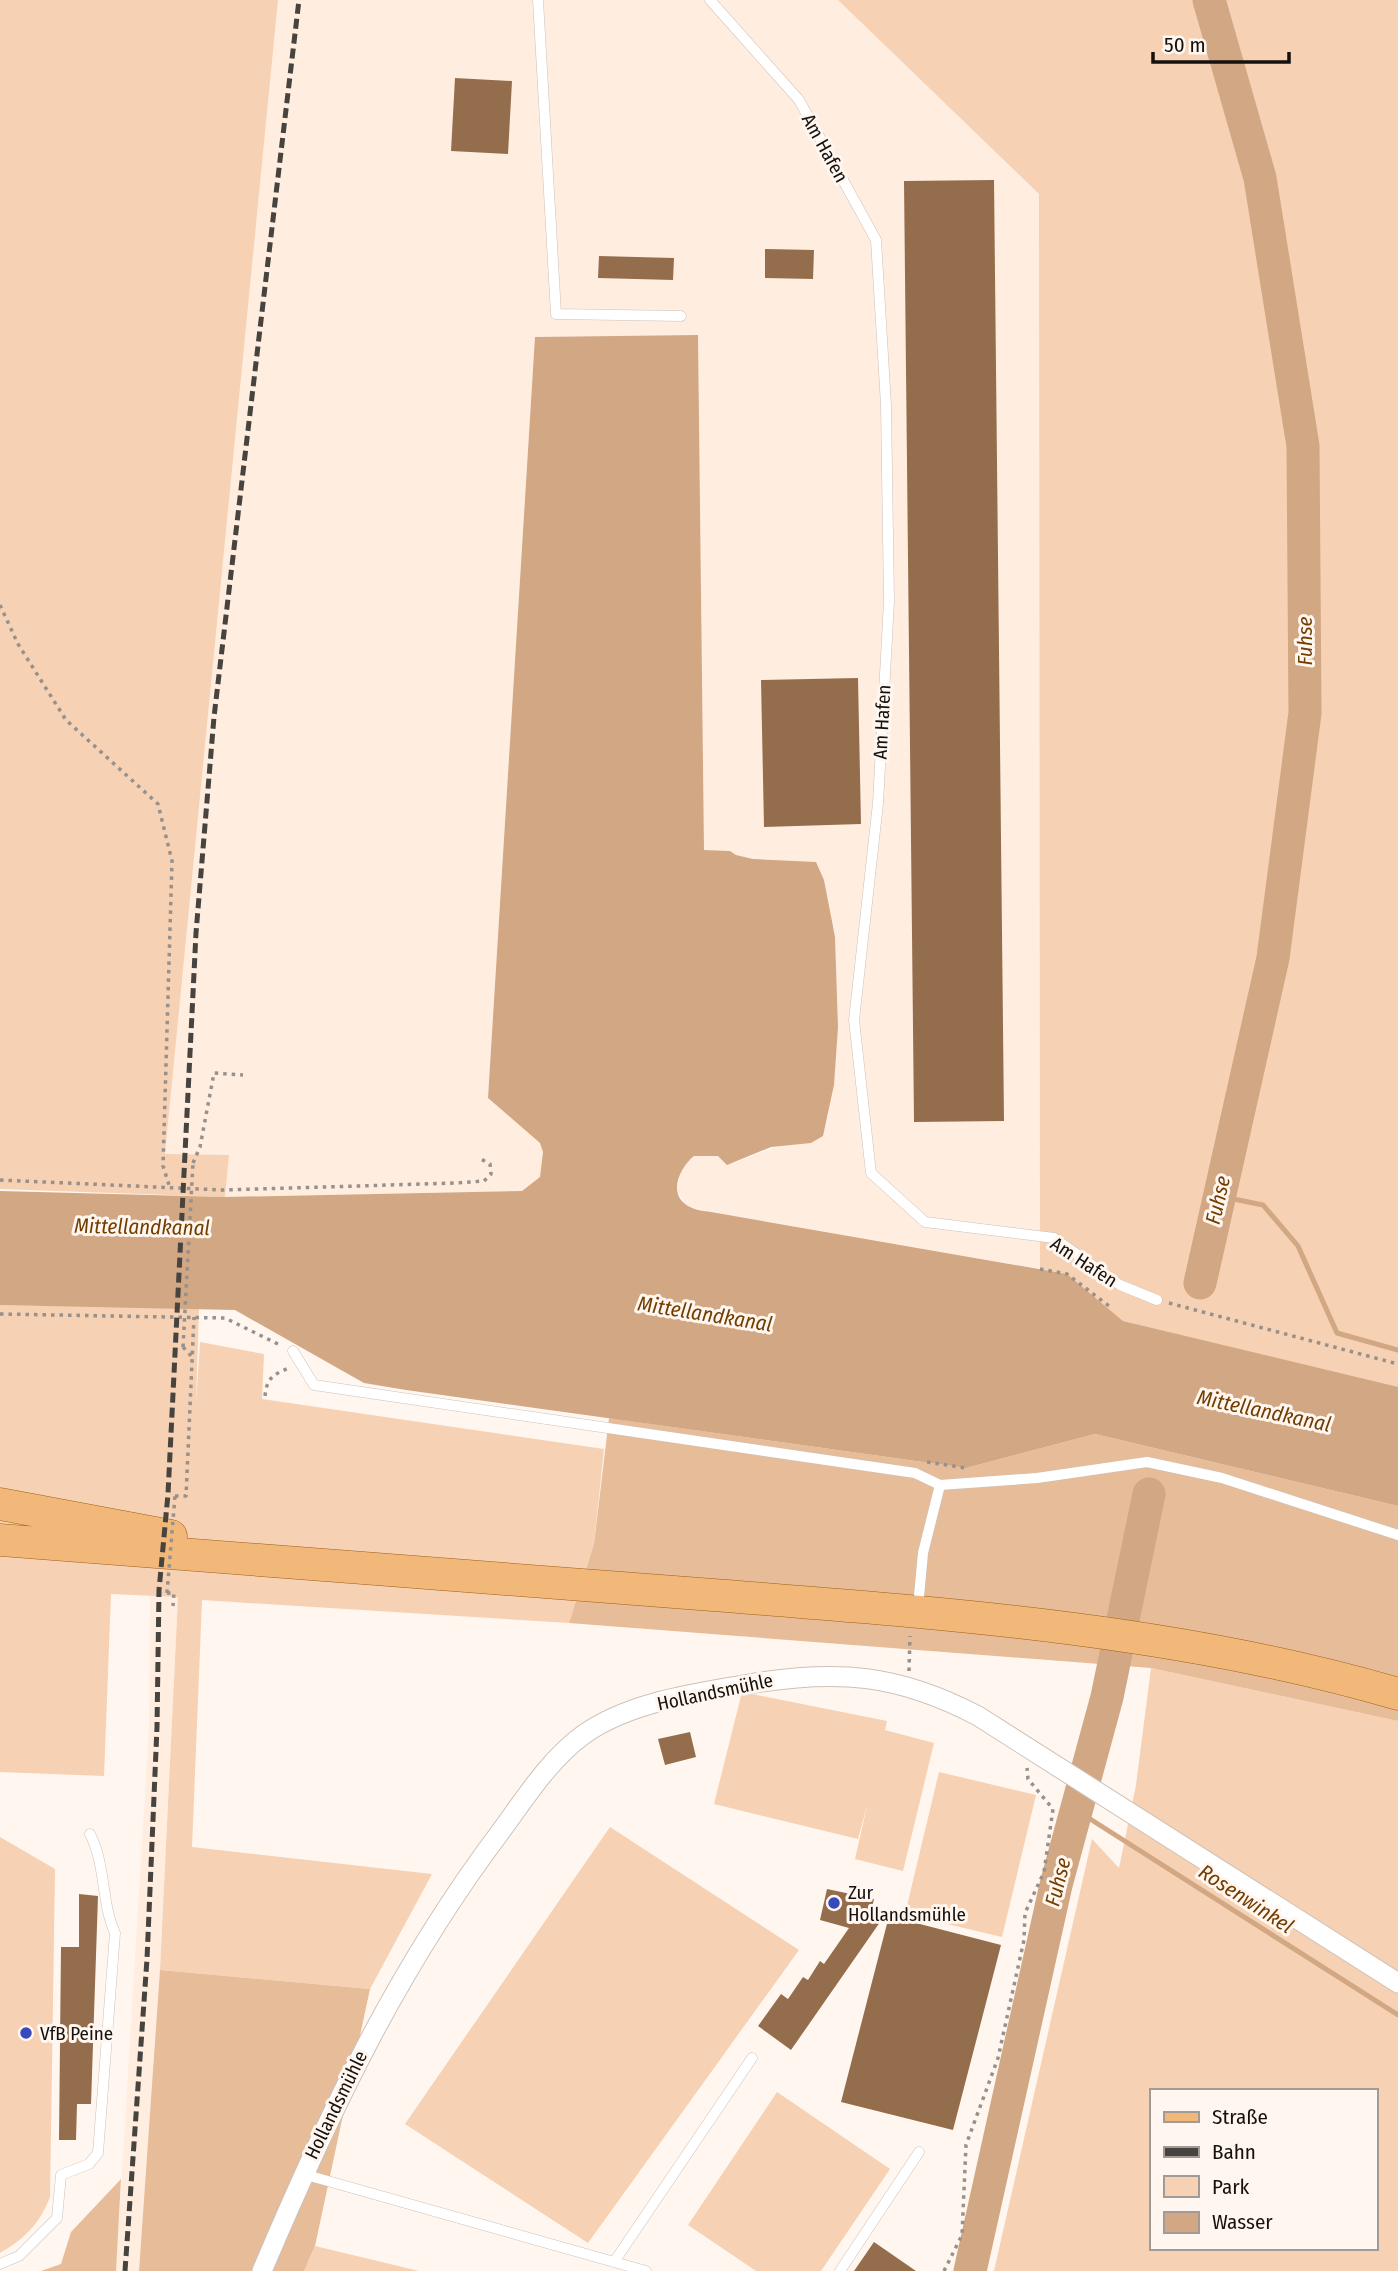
<svg xmlns="http://www.w3.org/2000/svg" width="1398" height="2271" font-family="'Fira Sans Condensed',sans-serif">
<style>
.built{fill:#ffede0}
.green{fill:#f6d1b3;fill-rule:evenodd}
.forest{fill:#e7bc99}
.water{fill:#d1a784}
.lines{fill:none;stroke-linecap:round;stroke-linejoin:round}
.stream{stroke:#d1a784;stroke-width:5}
.river{stroke:#d1a784;stroke-width:33}
.building{fill:#946d4c}
.lane-casing{stroke:#ccc1b9;stroke-width:11}
.street-casing{stroke:#ccc1b9;stroke-width:21}
.primary-casing{stroke:#9f5f19;stroke-width:33}
.path{stroke:#97908b;stroke-width:3.5;stroke-dasharray:3.5 5;stroke-linecap:butt}
.lane{stroke:#fff;stroke-width:10}
.street{stroke:#fff;stroke-width:19}
.primary{stroke:#f2b879;stroke-width:32}
.rail{stroke:#47433f;stroke-width:5;stroke-dasharray:10 5;stroke-linecap:butt}
.path-bridge{stroke:#97908b;stroke-width:3.5;stroke-dasharray:3.5 5;stroke-linecap:butt}
.poi-dot{fill:#3749bc;stroke:#fff6ef;stroke-width:2.5}
.labels{text-anchor:middle;dominant-baseline:central;stroke-width:6;stroke-linejoin:round;paint-order:stroke}
.street-label{font-size:19px;fill:#14110e;stroke:#fff6ef}
.poi-label{font-size:19px;fill:#14110e;stroke:#fff6ef;text-anchor:start}
.water-label{font-size:21px;font-style:italic;fill:#723d00;stroke:#fff6ef}
</style>
<rect width="100%" height="100%" fill="#fff6ef"/>
<path class="built" d="M278,0H838L1039,194L1040,1269L711,1212L686,1205L678,1192L680,1169L694,1156H718L734,1163L778,1146L811,1143L827,1124L834,1085L838,1027L835,937L824,880L816,862L753,859L736,855L730,851L704,850L698,335L535,337L488,1098L540,1143L543,1152L540,1177L522,1191L225,1197L229,1156L165,1155Z
M150,1596L178,1597L160,1970L139,2271H116L149,1727Z"/>
<path class="green" d="M0,0H278L165,1154L229,1155L225,1197L0,1189Z
M838,0H1398V1389L1123,1321L1067,1274L1040,1269L1039,194Z
M0,1305L199,1308L196,1404L200,1342L264,1354L262,1399L604,1449L594,1544L569,1623L202,1600L192,1847L432,1874L370,1989L160,1970L178,1597L111,1594L104,1776L0,1772Z
M1151,1668L1398,1721V2271H994L1092,1839L1119,1868L1136,1785ZM1151,2091H1375V2248H1151Z
M742,1692L887,1721L885,1730L934,1743L903,1871L855,1859L868,1802L858,1839L714,1804Z
M939,1772L1036,1795L1002,1937L905,1914Z
M610,1827L799,1950L588,2243L405,2124Z
M0,1837L55,1869L50,2197C40,2223 25,2239 0,2253Z
M777,2092L890,2169L821,2271H756L688,2225Z
M315,2246L419,2271H304Z"/>
<path class="forest" d="M609,1418L966,1468L1095,1434L1398,1506V1721L1151,1668L569,1623L594,1544Z
M160,1970L370,1989L315,2246L304,2271H139Z
M121,2179L116,2271H41L61,2264L71,2232Z"/>
<path class="water" d="M698,335L704,850L730,851L736,855L753,859L816,862L824,880L835,937L838,1027L834,1085L823,1136L811,1143L771,1147L727,1165L718,1156H694C680,1167 667,1194 688,1206C695,1210 704,1211 711,1212L1067,1274L1123,1321L1398,1387V1506L1095,1434L966,1468L406,1390L364,1383L235,1310L0,1305V1191L225,1197L522,1191L540,1177L543,1152L540,1143L488,1098L535,337Z"/>
<g class="lines">
<path class="stream" d="M1219,1196L1263,1205L1298,1246L1337,1333L1398,1350
M1076,1810L1398,2015"/>
<path class="river" d="M1200,1283L1273,958L1305,713L1303,446L1260,178L1209,0
M970,2271L1056,1885L1107,1697L1149,1494"/>
</g>
<path class="building" d="M455,78L512,81L508,154L451,151Z
M994,180L1004,1121L914,1122L904,181Z
M765,249L814,250L813,279L765,278Z
M599,256L674,258L673,280L598,278Z
M858,678L861,824L764,827L761,680Z
M690,1732L696,1757L665,1765L658,1739Z
M827,1889L874,1899L871,1912L885,1915L791,2050L758,2026L781,1994L788,1999L803,1977L808,1980L820,1961L824,1964L849,1928L820,1920Z
M79,1894L98,1896L91,2104H77L76,2140H59L61,1947H79Z
M889,1916L1001,1945L953,2130L841,2102Z
M874,2242L916,2271H854Z"/>
<g class="lines">
<defs>
<path id="lane" d="M538,0L556,314L681,316
M710,0L799,100L876,240L886,405L889,601L878,803L854,1020L871,1173L925,1222L1054,1238L1120,1285L1157,1300
M293,1351L314,1385L915,1473L940,1485L1037,1478L1147,1462L1222,1478L1398,1535
M918,1607L923,1553L940,1485
M303,2174L646,2271
M614,2262L752,2058
M0,2264L19,2256L57,2218L61,2175L89,2164L98,2153L115,1933C101,1902 106,1865 90,1834
M840,2271L919,2152"/>
<path id="street" d="M262,2271C329,2113 397,1969 501,1831C526,1797 549,1760 583,1735C629,1702 693,1694 749,1684C837,1669 898,1674 978,1716L1398,1983"/>
<path id="primary" d="M0,1504L171,1536
M0,1540C238,1559 475,1576 713,1595C941,1613 1177,1629 1398,1694"/>
</defs>
<use href="#lane" class="lane-casing"/>
<use href="#street" class="street-casing"/>
<use href="#primary" class="primary-casing"/>
<path class="path" d="M0,605L18,644L66,720L158,804L172,861L163,1166L169,1185
M193,1163L200,1147L214,1073L243,1075
M0,1180L222,1190L457,1183L484,1181L491,1174L490,1164L479,1158
M1040,1269L1067,1274L1109,1306
M1169,1303L1398,1364
M0,1314L225,1318L282,1346
M183,1347L192,1357
M265,1396C267,1378 272,1375 289,1368
M927,1462L966,1468
M175,1496H186L194,1317
M167,1593H174L173,1606
M909,1671L910,1636
M944,2271L962,2235L966,2145L998,2058L1024,1940L1025,1913L1044,1872L1053,1809L1028,1779L1027,1768"/>
<use href="#lane" class="lane"/>
<use href="#street" class="street"/>
<use href="#primary" class="primary"/>
<path class="rail" d="M125,2271L147,1959L157,1727L159,1590L168,1494L196,933L214,717L299,0"/>
<path class="path-bridge" d="M183,1347L193,1163
M167,1593L175,1496"/>
</g>
<g class="poi-dot">
<circle cx="834" cy="1903" r="7"/>
<circle cx="26" cy="2033" r="7"/>
</g>
<g class="labels">
<g class="street-label">
<text transform="translate(825 148) rotate(61)">Am Hafen</text>
<text transform="translate(882 722) rotate(-87)">Am Hafen</text>
<text transform="translate(1084 1262) rotate(33)">Am Hafen</text>
<text transform="translate(715 1692) rotate(-12)">Hollandsmühle</text>
<text transform="translate(336 2105) rotate(-64)">Hollandsmühle</text>
</g>
<g class="poi-label">
<text x="848" y="1892">Zur<tspan x="848" dy="22">Hollandsmühle</tspan></text>
<text x="40" y="2033">VfB Peine</text>
</g>
<g class="water-label">
<text transform="translate(1305 641) rotate(-90)">Fuhse</text>
<text transform="translate(1218 1200) rotate(-77)">Fuhse</text>
<text transform="translate(142 1227) rotate(1)">Mittellandkanal</text>
<text transform="translate(705 1314) rotate(9)">Mittellandkanal</text>
<text transform="translate(1264 1411) rotate(12)">Mittellandkanal</text>
<text transform="translate(1058 1882) rotate(-76)">Fuhse</text>
<text transform="translate(1246 1899) rotate(33)">Rosenwinkel</text>
</g>
</g>
<rect x="1150" y="2089" width="228" height="161" fill="#fff6ef" stroke="#a19a95" stroke-width="2"/>
<rect x="1164" y="2112" width="35" height="10" fill="#f2b879" stroke="#a19a95" stroke-width="2"/>
<text x="1212" y="2124" font-size="21" fill="#14110e">Straße</text>
<rect x="1164" y="2147" width="35" height="10" fill="#47433f" stroke="#a19a95" stroke-width="2"/>
<text x="1212" y="2159" font-size="21" fill="#14110e">Bahn</text>
<rect x="1164" y="2176" width="35" height="21" fill="#f6d1b3" stroke="#a19a95" stroke-width="2"/>
<text x="1212" y="2194" font-size="21" fill="#14110e">Park</text>
<rect x="1164" y="2212" width="35" height="21" fill="#d1a784" stroke="#a19a95" stroke-width="2"/>
<text x="1212" y="2229" font-size="21" fill="#14110e">Wasser</text>
<path d="M1153 52v10h136v-10" fill="none" stroke="#14110e" stroke-width="3.5"/>
<text x="1164" y="52" font-size="21" fill="#14110e" stroke="#fff6ef" stroke-width="5" paint-order="stroke">50 m</text>
</svg>
